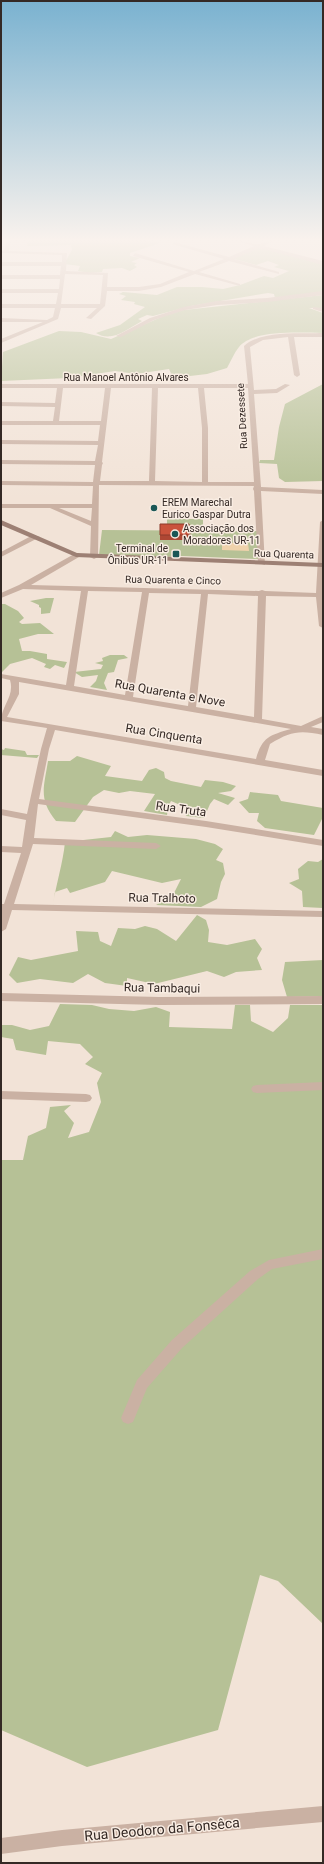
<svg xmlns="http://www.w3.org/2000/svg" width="324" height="1864" font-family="Roboto,sans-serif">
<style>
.green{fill:#b6c196}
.sand{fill:#efd2ab}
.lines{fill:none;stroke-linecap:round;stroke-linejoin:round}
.street{fill:#cab1a3;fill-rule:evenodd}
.secondary{fill:#9d8074;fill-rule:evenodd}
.wall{fill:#ae4734}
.building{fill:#ca533c;stroke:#8d3a2a}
.poi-dot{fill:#1a5756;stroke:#f9ede3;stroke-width:1.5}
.labels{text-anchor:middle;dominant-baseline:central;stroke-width:3;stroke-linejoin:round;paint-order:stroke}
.far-street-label{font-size:10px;fill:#342925;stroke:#f9ede3}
.far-poi-label{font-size:10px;fill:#342925;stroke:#f9ede3;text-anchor:start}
.street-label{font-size:12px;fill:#342925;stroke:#f9ede3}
.near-street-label{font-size:14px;fill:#342925;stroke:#f9ede3}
</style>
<rect width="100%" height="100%" fill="#f2e3d7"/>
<path class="green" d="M39,239H145L147,241L160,242L157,244L130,253V256L140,258L131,262L137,263L134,265L137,267L130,271L122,268L103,269L102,272L90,273L78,271L80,266L64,264L72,250L71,245L27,246L28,241Z
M260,247L323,264V292L275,298L274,294L268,293L191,306L153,316L147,315L138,319L142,321C127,329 112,343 96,333L120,325L145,307L134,304L135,302L121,300L126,296L119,294L123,292L157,295L177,287H202L223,289L240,285L264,276L273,278L289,271L274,267L279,265L268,261L256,265L231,258Z
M323,295V308H309L323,313V333C302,333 253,329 239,347C234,353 231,361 227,368L207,374L173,378L169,369L136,374L115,371L69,378L1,381L3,352L59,331L81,332L111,339L175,311Z
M323,384V481L285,482L279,478L277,464L259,463L260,460H274L279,427L285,404Z
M167,519H203V528H167Z
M102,530L260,531L258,559L182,556L146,558L99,555Z
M46,598H54L50,613L41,614V608L39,607V605L30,601Z
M1,604H5L18,611L24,618L19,622L22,624L40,623L54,634H38L19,639L22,651H30L47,654V659L67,662L64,668L55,665L50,669L44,667L46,664L32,658L10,664L1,673Z
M110,655H124L128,658L118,660L114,672L108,673L104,683L107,690L90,687L96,681L98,675L82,677L74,672L101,669L103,665L95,663L103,661L102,658Z
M5,748L25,751L27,755H39L37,758L1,755V749L4,750Z
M77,756L111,766L105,776L142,781L149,770L156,768L164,772L165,778L171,781L201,787L205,780L223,782L236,786L231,791L218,793L235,798L228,805L214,799L210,804L204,818L186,816L185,807L171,801L168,807L167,815L144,811L155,794L130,791L119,793L104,790L93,797L75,822L56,821C38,799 44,787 48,761H70Z
M250,792L278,795L281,801L323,808V817L314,835L265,828L257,821L259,813H249L239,802L248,799Z
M115,831L128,837L147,835L196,839L215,844L223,849L216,860L223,863L225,874L221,882L217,899L201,907L156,905L173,895L181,879L162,883L112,871L105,882L70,893L67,888L55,892L53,905C56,884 63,863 65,842L111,837Z
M323,859V908L303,907L302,891L289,883L299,879L298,869L308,861L318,862Z
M197,915L206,920L209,930L208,942L227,945L255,939L262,949L257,958L262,970L236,972L224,977L207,971L154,984L127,978V986L105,983L88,974L73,983L40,979L17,983L9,975L18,957L31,960L78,951L76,931L98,932L100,941L111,946L118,928L135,929L145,926L157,929L176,941Z
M323,960V996L287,997L282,980L285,962Z
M60,1004L92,1005L109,1009L134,1011L156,1007L170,1012L169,1027L232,1029L235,1005H250L251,1021L273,1032L288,1018L290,1005H323V1624L278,1581L260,1575L218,1730L87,1767L1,1730V1160H23L28,1136L46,1128L50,1107L71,1105L64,1111L74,1123L68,1138L89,1132L101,1102L97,1083L102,1073L85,1064L93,1057L80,1044L48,1041L46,1055L16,1050L13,1039L1,1037V1025H12L30,1030L49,1026Z"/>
<path class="sand" d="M222,543H248L249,551L222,550Z"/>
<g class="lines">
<path class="street" d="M7,239H11L9,251L67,253L66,271L108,273L107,287H139L160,284L189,272L133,256L135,253L194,271L224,259L172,244L174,242L229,257L254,246L231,239C240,239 250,245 259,244C266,243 270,239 277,239L264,246L323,261V265L259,248L234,259L279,272V274L229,261L199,272L240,284V286L195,274L161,287L139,291H107L105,306L91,319L86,318L97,308H61L58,319L1,343V339L43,322H1V318L47,320L53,317L55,308H1V304H56L58,293H1V289H59L60,279H1V275H60L61,266H1V262H62V255L1,253V251H4ZM65,274L103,275L100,304H61Z
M312,239L323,240V242L312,240Z
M323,291V295L267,302L217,305L185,310L154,320L121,337L116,336L150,318L184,307L217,301L267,298Z
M313,307L323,308V312L313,309Z
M323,333V337H294L300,375L297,377L294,375L288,337L263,340L250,347L254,390L276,389L285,384L290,385L277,393L254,394L261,487L323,490V494L261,491L265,565L258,563L254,491L253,489L254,486L99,485L98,557L94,559L90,557L91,526L50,508H1V504H92L93,486L1,485V481L93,482L95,465L1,464V460L95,461L98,445L1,444V440L98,441L100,425H1V421H53L55,407L1,406V402L55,403L57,388H1V384H248L244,346C261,330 301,334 323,333ZM63,388H105L101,421H59ZM111,388H152L149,481H100L102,465L103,463L102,462ZM158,388H198L202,428V482L155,481ZM204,388H248L254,482H208V428ZM59,508H92L91,521Z
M323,520V628L319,626L316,597L266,596L262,719L301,726L323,716V722L311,727L323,729V735C300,730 291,731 270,744L265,760L323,770V776L55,730L49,749L39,799L206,821L323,840V846L206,827L38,804L34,838L156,843L161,846L156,849L33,844L14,904L323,911V917L12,910L6,929L1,932V904H4L21,853L1,852V846L22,847L26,820L1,815V809L27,814L41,749L47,728L1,721C1,706 15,696 10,680L1,678V674L66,685L81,591L23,589L1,598V593L19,585L76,553H79V557L31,585L259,591L262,590L265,591L316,593L320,522ZM88,591L142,592L125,695L74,686ZM149,593L201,594L188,706L133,697ZM208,594L258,596L254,717L196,707ZM19,682L291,729C270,735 262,737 256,759L7,717L19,694Z
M33,535L40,537L1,557V552Z
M1,993L159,997L323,996V1004L159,1005L1,1001Z
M323,1082V1090L257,1093L253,1092L251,1089L253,1086L257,1085Z
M1,1091L86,1094L90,1095L92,1098L90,1101L86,1102L1,1099Z
M323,1249V1259L272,1269L258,1279L182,1348L147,1388L133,1422L128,1424L123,1422L121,1418L137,1380L172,1340L250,1271L269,1260Z
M323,1806V1822L62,1846L1,1854V1838L62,1830Z"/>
<path class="secondary" d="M1,520L77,553L323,563V567L76,557L1,525Z"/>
</g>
<path class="wall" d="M160,524H189V540H160Z"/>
<path class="building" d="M160,524H189L190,535H160Z"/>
<linearGradient id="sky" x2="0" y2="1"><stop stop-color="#7ab2d0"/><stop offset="0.48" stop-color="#f9f2ed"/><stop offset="1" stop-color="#f9f2ed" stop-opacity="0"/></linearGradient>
<rect width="324" height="500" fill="url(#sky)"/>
<g class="poi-dot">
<circle cx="154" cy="508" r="4"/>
<circle cx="175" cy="534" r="4"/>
<rect x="172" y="550" width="8" height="8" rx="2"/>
</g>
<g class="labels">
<g class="far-street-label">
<text x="126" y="377">Rua Manoel Antônio Alvares</text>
<text transform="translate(242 416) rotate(-93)">Rua Dezessete</text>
<text transform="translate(284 554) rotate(2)">Rua Quarenta</text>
<text transform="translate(173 580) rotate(1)">Rua Quarenta e Cinco</text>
</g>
<g class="far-poi-label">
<text x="162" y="502">EREM Marechal<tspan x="162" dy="12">Eurico Gaspar Dutra</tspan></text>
<text x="183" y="528">Associação dos<tspan x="183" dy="12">Moradores UR-11</tspan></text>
<text x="168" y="548" text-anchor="end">Terminal de<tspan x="168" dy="12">Ônibus UR-11</tspan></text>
</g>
<g class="street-label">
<text transform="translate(170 693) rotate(10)">Rua Quarenta e Nove</text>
<text transform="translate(164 734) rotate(9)">Rua Cinquenta</text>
<text transform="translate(181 809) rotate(8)">Rua Truta</text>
<text transform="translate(162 898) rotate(1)">Rua Tralhoto</text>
<text transform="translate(162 988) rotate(1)">Rua Tambaqui</text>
</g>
<g class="near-street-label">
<text transform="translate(162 1829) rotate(-5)">Rua Deodoro da Fonsêca</text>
</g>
</g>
<rect width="324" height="1864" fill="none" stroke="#342925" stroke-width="4"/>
</svg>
